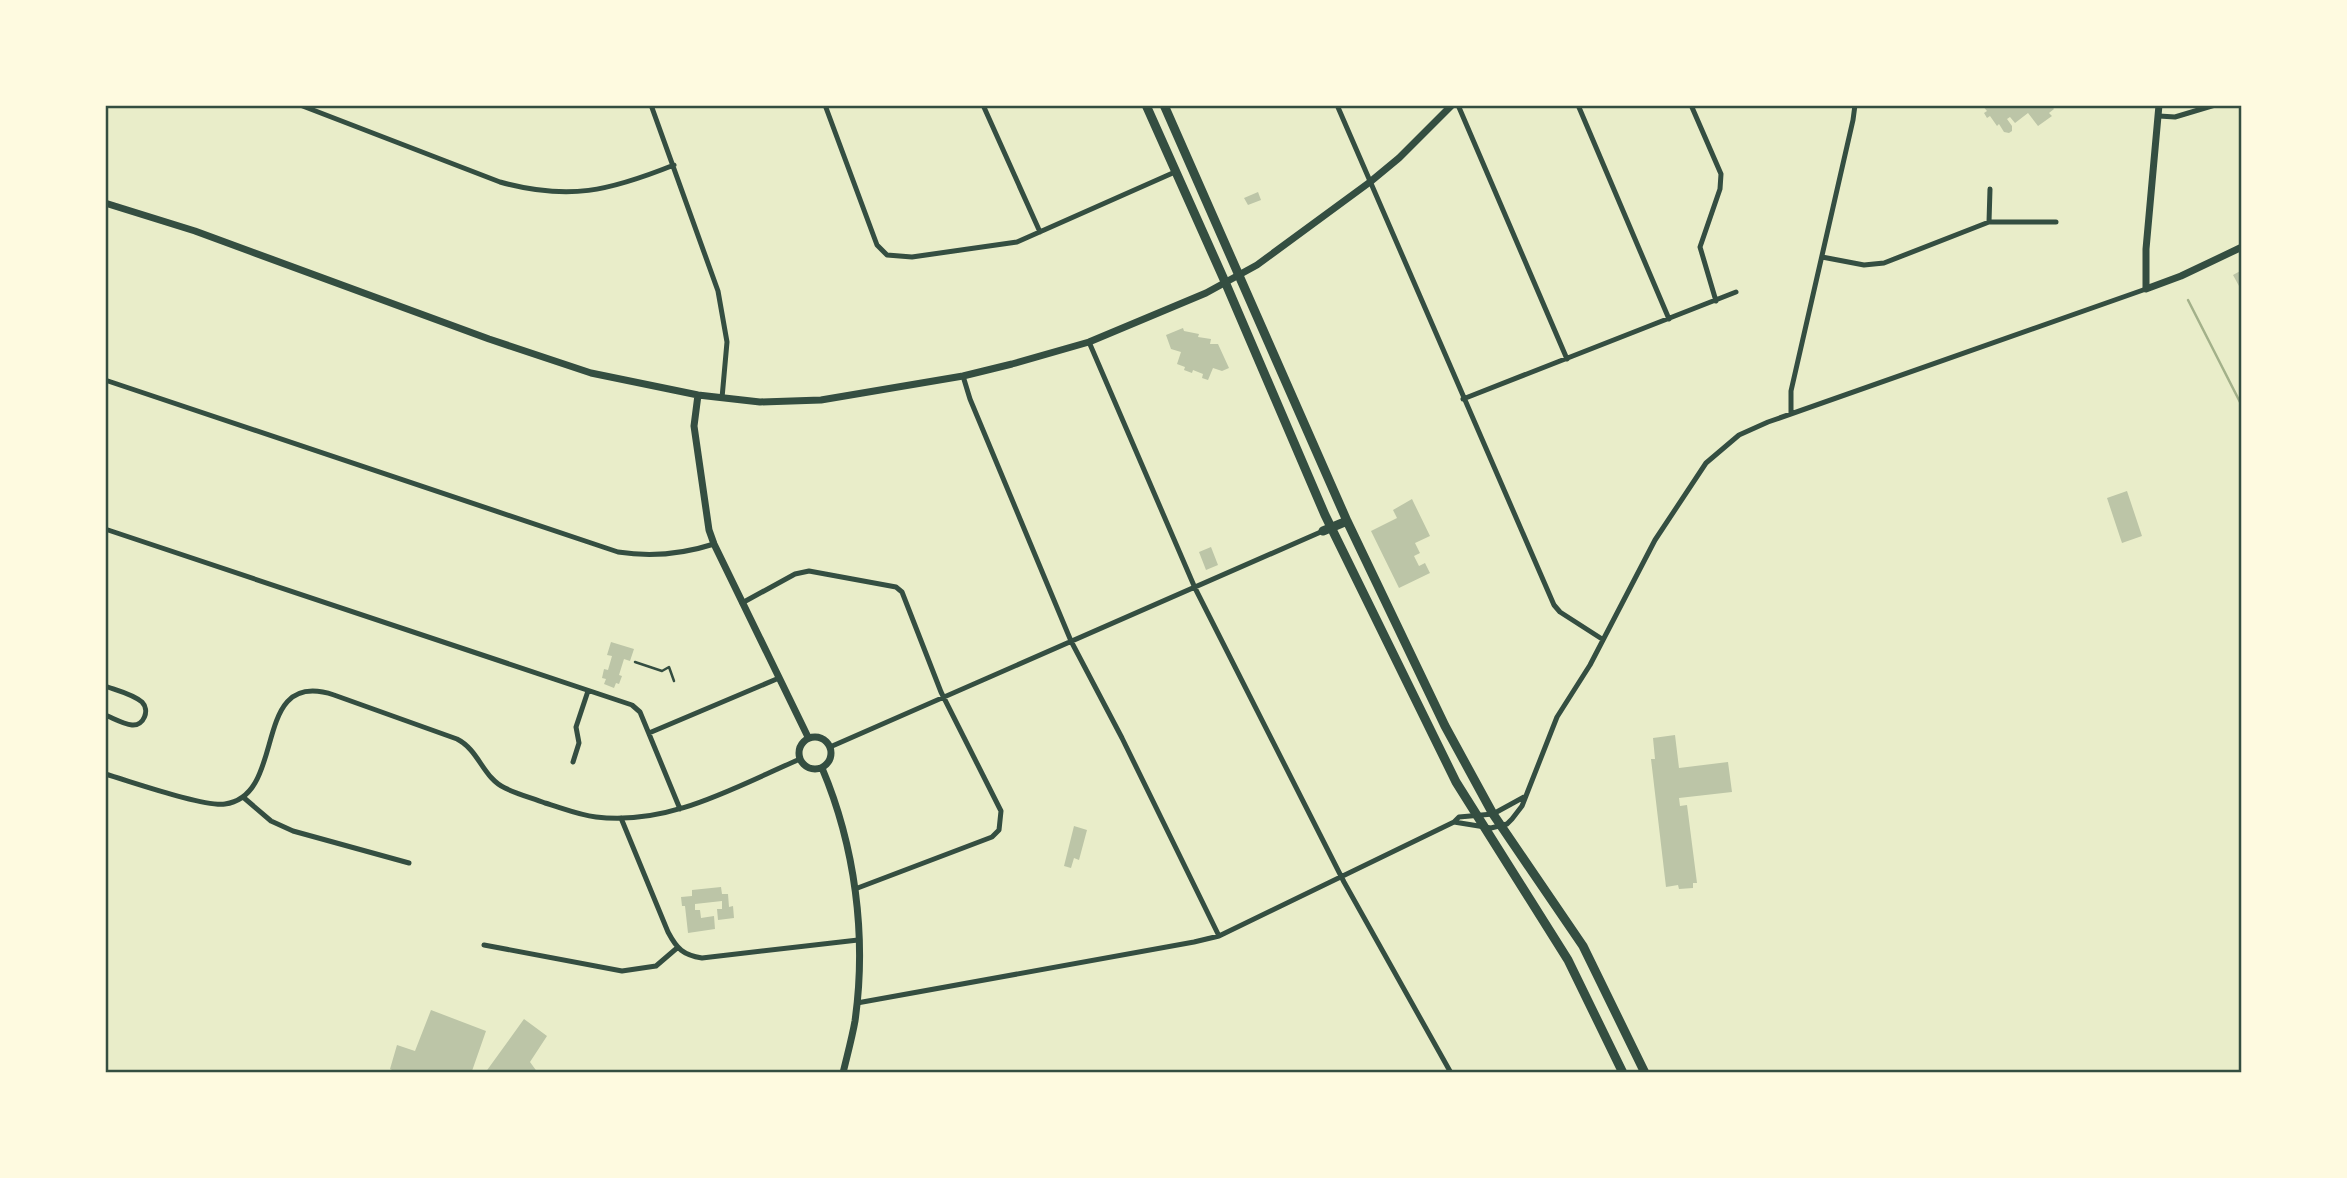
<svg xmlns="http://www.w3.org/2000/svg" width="2347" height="1178" font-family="'Nunito Sans',sans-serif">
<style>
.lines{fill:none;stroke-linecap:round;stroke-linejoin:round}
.stream{stroke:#a3b18a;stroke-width:2.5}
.building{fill:#bcc5a7}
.service{stroke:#344e41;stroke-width:2.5}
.minor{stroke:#344e41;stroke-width:5}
.tertiary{stroke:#344e41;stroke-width:7}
.trunk{stroke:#344e41;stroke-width:9}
.neatline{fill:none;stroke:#344e41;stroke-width:2.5}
</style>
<rect width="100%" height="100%" fill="#e9edc9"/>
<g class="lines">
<path class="stream" d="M2188,300L2242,406"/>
</g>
<path class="building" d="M1982,105H2051L2054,109L2049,113L2052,116L2038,126L2028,113L2015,123L2010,117L2007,119L2012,126V131L2009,133L2004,132L1999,124L1997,126L1990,116L1987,118L1984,113L1987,111Z
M1258,192L1261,200L1248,205L1244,198Z
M2242,270V285L2239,286L2233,275Z
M1183,328L1184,331L1199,334L1198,337L1211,339L1210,344H1218L1229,368L1222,371L1213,368L1208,380L1202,378L1203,374L1193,370L1192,373L1184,370L1185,367L1177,364L1181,352L1171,349L1166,335Z
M2127,491L2142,536L2122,543L2107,498Z
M1412,499L1430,536L1415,543L1420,553L1414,556L1419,566L1425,563L1430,573L1399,588L1371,531L1397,518L1393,510Z
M1211,547L1218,565L1206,570L1199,552Z
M611,642L634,649L630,661L624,659L619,675L622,676L619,684L616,683L614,688L604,684L606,679L602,678L604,669L608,670L612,656L607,655Z
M1675,735L1679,768L1728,762L1732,792L1679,798L1680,806L1687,805L1697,883H1693V888L1679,889L1678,885L1666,887L1651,759H1655L1653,738Z
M1074,826L1087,830L1079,860L1074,858L1071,868L1064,866Z
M721,887L722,894H728L729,907L733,906L734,918L718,920L717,909H722V901L695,904V910H700L701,918L714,916L715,929L688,933L685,906H682L681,897L692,896V890Z
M431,1010L486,1031L472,1071L477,1073H398L390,1069L397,1045L415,1051Z
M524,1019L547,1036L530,1062L538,1073H485Z"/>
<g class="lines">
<path class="service" d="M635,662L662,671L669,667L674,681"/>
<path class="minor" d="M300,105L500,182C569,201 609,191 674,165
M651,105L718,291L727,342L722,398
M825,105L877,245L887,255L912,257L1017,242L1175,172
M983,105L1040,232
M1337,105L1554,605L1560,612L1602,639
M1458,105L1567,359
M1578,105L1669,319
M1671,105H1672
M1691,105L1721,174L1720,189L1700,247L1716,301
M2159,116L2175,117L2215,105
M1989,222L1990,189
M1822,257L1864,265L1884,263L1989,222H2056
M1089,342L1195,588L1344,882L1451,1073
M963,376L970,399L1071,641L1122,738L1219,936
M105,380L618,552C650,557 683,554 714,544
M1463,399L1736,292
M1791,414V391L1853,120L1855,105
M105,529L632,705L640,712L680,809
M742,603L795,574L809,571L896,587L902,592L941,692L1001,811L999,830L992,837L855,889
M105,686C116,690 133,694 142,702C150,710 144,726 132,725C123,724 113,718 105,715
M649,733L779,678
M830,747L1323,531
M573,762L579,743L576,727L588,691
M105,774C130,781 203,807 225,804C289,795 249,667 334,695L457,739C479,750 483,778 505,788C517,794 532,798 545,803C562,808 579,815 596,817C669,826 735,787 800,759
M243,797L271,821L293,831L409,863
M621,818L668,932C677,949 683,955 702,958L858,940
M1454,822L1491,828L1507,824L1512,819L1522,806L1557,717L1590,665L1655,540L1706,463L1739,435L1768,422L2146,289
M484,945L622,971L656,966L677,948
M857,1003L1194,942L1219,936L1454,822L1459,817L1493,814L1524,797"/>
<path class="tertiary" d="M2159,105L2146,249V289L2181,276L2242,247
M105,203L195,231L489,339L591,373L698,395L760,402L821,400L963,376L1012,364L1089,342L1206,293L1257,265L1370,182L1399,158L1452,105
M698,395L694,426L709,530L714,544L808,737
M799 753a16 16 0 1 1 32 0a16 16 0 1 1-32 0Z
M822,768C855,846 867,936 855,1021C852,1038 847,1056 843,1073"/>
<path class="trunk" d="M1146,105L1226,284L1325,515L1456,782L1568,960L1623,1073
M1164,105L1347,521L1445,726L1493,814L1583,946L1645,1073
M1323,531L1347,521"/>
</g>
<rect width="2347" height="1178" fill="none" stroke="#fefae0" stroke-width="214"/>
<rect x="107" y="107" width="2133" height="964" class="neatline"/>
</svg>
